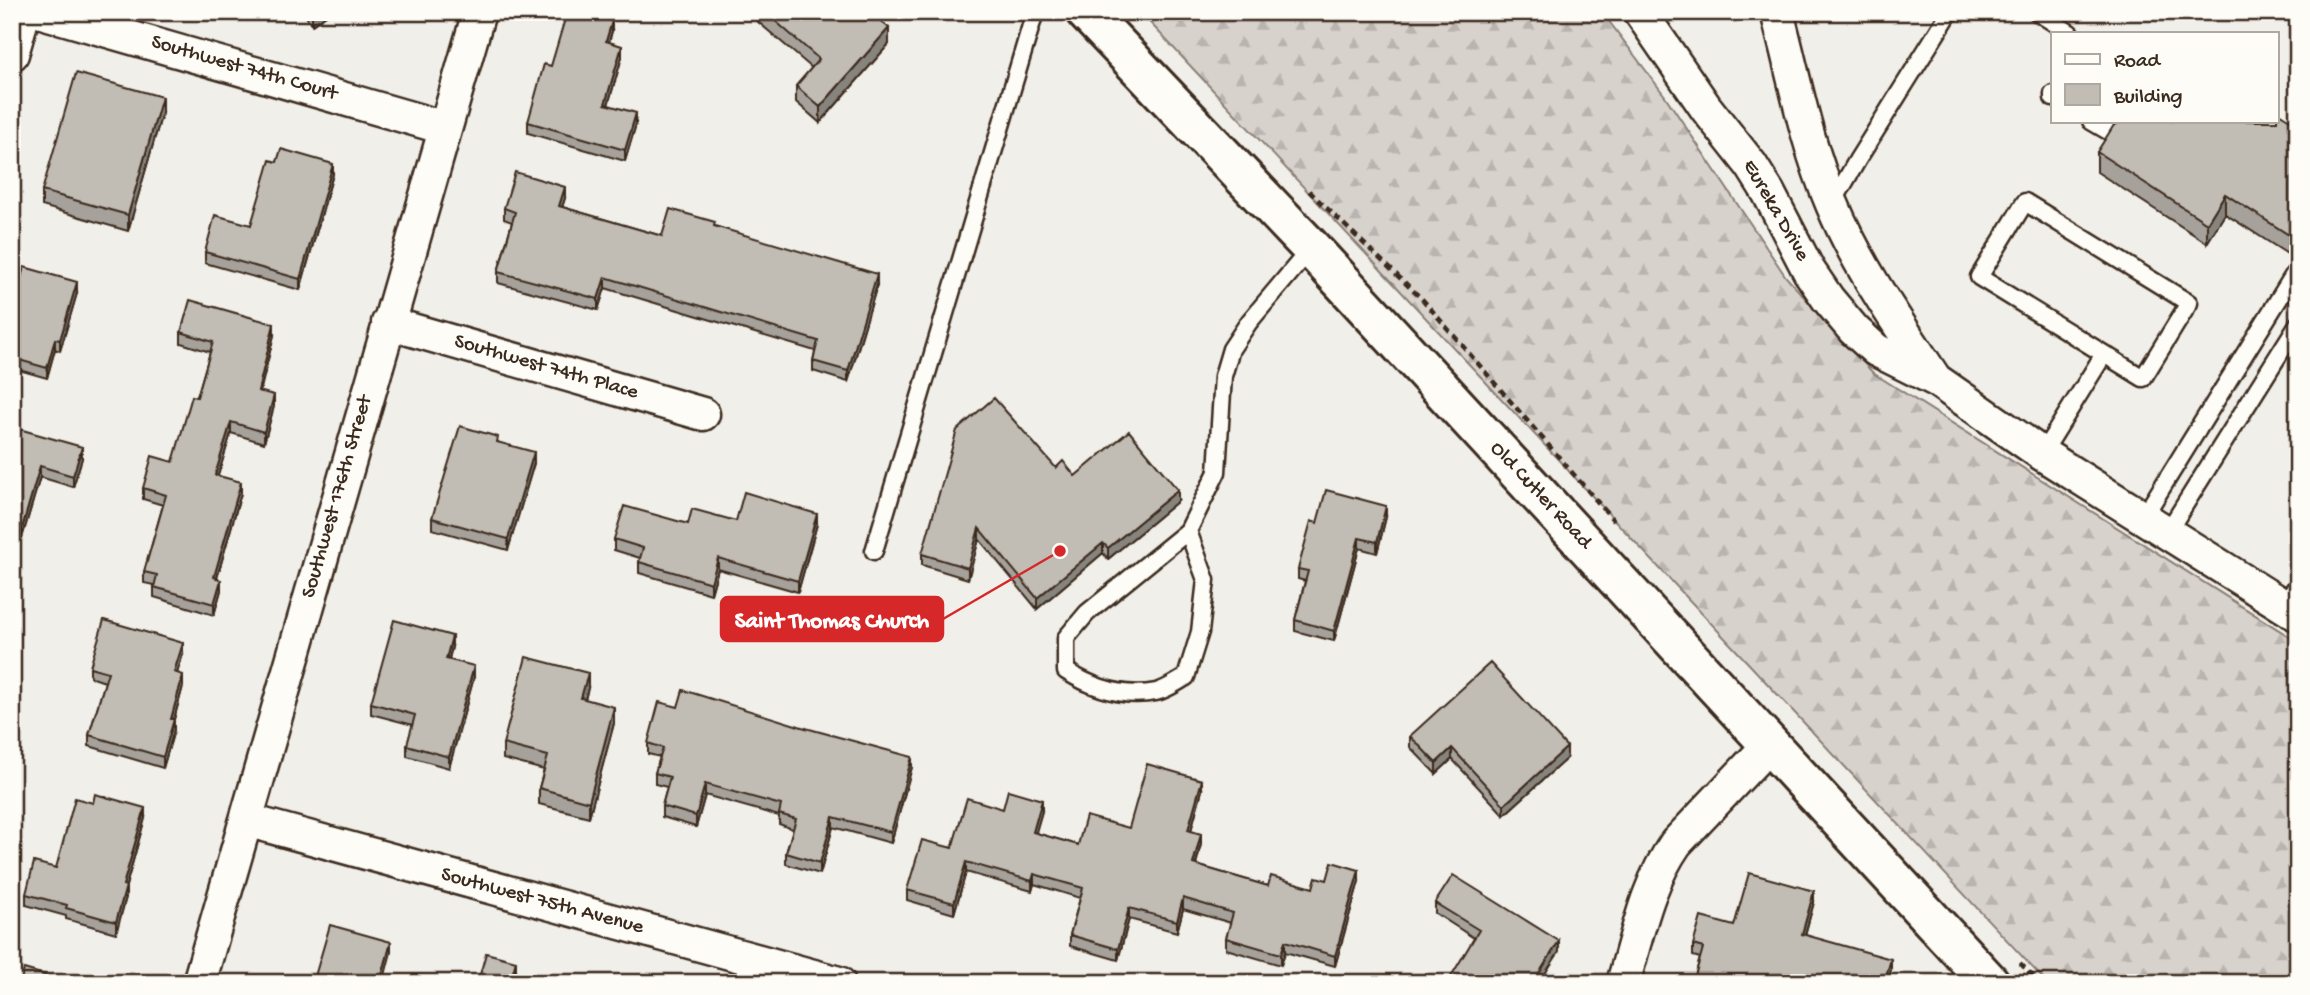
<svg xmlns="http://www.w3.org/2000/svg" width="2310" height="995" font-family="'Gochi Hand',sans-serif">
<style>
.forest{fill:url(#forest-firs);stroke:#897e75;stroke-width:2}
.lines{fill:none;stroke-linecap:round;stroke-linejoin:round}
.service-casing{stroke:#3b2a1e;stroke-width:21}
.minor-casing{stroke:#3b2a1e;stroke-width:37}
.secondary-casing{stroke:#3b2a1e;stroke-width:44}
.path{stroke:#3b2a1e;stroke-width:4.5;stroke-dasharray:7 5;stroke-linecap:butt}
.service{stroke:#fdfcf7;stroke-width:16}
.minor{stroke:#fdfcf7;stroke-width:32}
.secondary{stroke:#fdfcf7;stroke-width:38}
.wall{fill:#a6a29b;stroke:#3b2a1e;stroke-width:2}
.shaded-wall{fill:#87847e;stroke:#3b2a1e;stroke-width:2}
.building{fill:#c1bcb4;stroke:#3b2a1e;stroke-width:2}
.labels{text-anchor:middle;dominant-baseline:central;stroke-width:6;stroke-linejoin:round;paint-order:stroke}
.street-label{font-size:21px;fill:#3b2a1e;stroke:#fdfcf7}
.leader{fill:none;stroke:#d62828;stroke-width:2.5}
.callout-dot{fill:#d62828;stroke:#fdfcf7;stroke-width:2.5}
.callout{fill:#d62828;stroke:#d62828;stroke-width:2.5}
.callout-label{font-size:23px;text-anchor:middle;font-weight:bold;fill:#fff}
</style>
<defs>
<pattern id="forest-firs" width="22" height="20" patternUnits="userSpaceOnUse" patternTransform="scale(1.75)"><rect width="22" height="20" fill="#d7d2cc"/><path d="M5 1l3.5 6h-7zM16 11l3.5 6h-7z" fill="#b9b4af"/></pattern>
</defs>
<rect width="100%" height="100%" fill="#f1efea"/>
<filter id="ink" filterUnits="userSpaceOnUse"><feTurbulence type="fractalNoise" baseFrequency=".0143" numOctaves="2"/><feDisplacementMap in="SourceGraphic" scale="14" xChannelSelector="R" yChannelSelector="G"/><feConvolveMatrix kernelMatrix="1 2 1 2 8 2 1 2 1" color-interpolation-filters="sRGB"/></filter>
<g filter="url(#ink)">
<path class="forest" d="M1140,12H1602L1665,96L1786,277L1873,373L2298,642V983H2047Z"/>
<g class="lines">
<defs>
<path id="service" d="M2037,12L2070,33
M2053,94V98
M2091,121L2115,135
M2025,202L2189,303L2143,378L1979,277Z
M1832,204L1858,159L1950,12
M2042,454L2104,354
M2143,518L2298,268
M1188,531L1206,580L1200,632L1186,677C1177,682 1166,690 1156,692C1124,698 1093,688 1066,671V638L1087,613L1188,531L1217,472L1223,376L1231,349L1249,322L1311,248
M2167,533L2298,324
M874,551L1035,12
M2284,606L2298,584"/>
<path id="minor" d="M42,12L445,128
M1640,12L1706,108L1751,165L1768,192L1809,271L1828,299L1854,330L1876,350L1936,380L2042,454L2298,615
M1777,12C1794,76 1806,143 1832,204C1858,267 1898,323 1935,379
M12,54L24,12
M388,323L703,414
M246,820L839,983
M199,983L479,12
M1623,983C1638,934 1646,886 1676,843L1769,745"/>
<path id="secondary" d="M1086,12L1311,248L1990,983"/>
</defs>
<use href="#service" class="service-casing"/>
<use href="#minor" class="minor-casing"/>
<use href="#secondary" class="secondary-casing"/>
<path class="path" d="M1309,191L1423,300L1614,521
M2020,963L2039,983"/>
<use href="#service" class="service"/>
<use href="#minor" class="minor"/>
<use href="#secondary" class="secondary"/>
</g>
<path class="wall" d="M303,12H330L312,25Z
M757,12H870L889,44L820,123L796,102V86L812,68L757,21Z
M612,31L609,42L622,57L608,105L636,124L625,161L528,133V122L551,66Z
M162,113L128,231L42,206V191Z
M2290,120L2289,255L2225,214L2207,243L2097,172V152Z
M277,162L333,174L300,290L205,263V252L251,225Z
M565,198L562,207L662,236L715,226L877,285L848,382L813,371V361L815,351L605,288L598,310L498,283V272L512,222L504,219V208Z
M77,293L60,351L55,349L47,378L12,368V309Z
M181,332L274,335L260,391L274,406L264,443L231,433L218,475L241,493L217,578L221,590L214,615L154,597V585L144,583V572L163,505L143,499V488L173,462L197,397L210,352L181,343Z
M12,427L82,458L73,487L40,477L22,538L16,536L13,546Z
M498,442L534,463L508,550L432,529V518Z
M1056,468L1075,476L1178,501L1108,559L1103,553L1037,609L979,539L968,579L922,565V554Z
M1386,517L1377,553L1359,548L1334,641L1295,631V620L1305,581L1298,579V569Z
M736,521L817,524L798,592L718,569L711,594L639,573V562L640,558L614,550V539L688,524Z
M452,647L449,659L474,677L449,768L407,756V745L413,725L371,714V703Z
M183,654L177,673L183,686L174,719V730L163,768L89,746V735L105,682L90,677V667Z
M588,688L585,699L614,723L589,817L539,804V788L544,770L503,759V744Z
M1410,736L1567,758L1504,815L1452,759L1436,774L1410,747Z
M648,743L912,767L891,843L833,827L820,874L786,864V853L793,829L779,824V816L705,795L696,827L662,817V806L667,787L655,784V773L660,757L648,754Z
M1202,790L1191,831L1201,844L1196,865L1268,886L1313,888L1327,880L1359,881L1335,966L1285,952L1281,965L1226,949V938L1231,923L1183,909L1177,932L1129,919L1118,960L1070,946V935L1080,898L1034,884L1032,891L966,872L954,914L907,900V890L952,848L1003,809L1042,811L1035,833L1078,845L1129,828Z
M145,818L126,886V897L116,933L66,919V916L26,905V894L56,868Z
M1814,902L1805,935L1891,970L1887,983H1693L1700,958L1693,956V945L1734,926Z
M1435,903L1559,952L1474,938L1435,913Z"/>
<path class="shaded-wall" d="M315,12H330L312,25V15Z
M612,21V31L606,52V41Z
M889,28V44L820,123V107Z
M622,46V57L605,115V104Z
M162,97V113L128,231V215Z
M636,113V124L625,161V150Z
M333,164V174L300,290V279Z
M565,187V198L559,217V206Z
M2225,194V214L2207,243V223Z
M2298,221V241L2289,255V235Z
M877,274V285L848,382V371Z
M605,277V288L598,310V299Z
M77,282V293L60,351V340Z
M274,324V335L258,401V391Z
M55,339V349L47,378V368Z
M274,395V406L264,443V432Z
M231,422V433L215,485V475Z
M82,447V458L73,487V476Z
M534,452V463L508,550V539Z
M40,466V477L22,538V528Z
M241,482V493L214,588V577Z
M1178,490V501L1108,559V548Z
M1386,506V517L1377,553V542Z
M817,514V524L798,592V581Z
M16,526V536L13,546V535Z
M979,528V539L968,579V568Z
M1359,538V548L1334,641V631Z
M1103,543V553L1037,609V598Z
M718,558V569L711,594V583Z
M221,580V590L214,615V604Z
M452,636V647L446,669V659Z
M183,643V654L174,683V672Z
M474,666V677L449,768V757Z
M588,673V688L581,714V698Z
M183,675V686L171,730V719Z
M614,707V723L589,817V802Z
M174,719V730L163,768V757Z
M1567,747V758L1504,815V805Z
M1452,748V759L1436,774V763Z
M912,757V767L891,843V832Z
M1202,780V790L1188,841V830Z
M705,784V795L696,827V816Z
M1042,800V811L1033,843V832Z
M145,808V818L123,896V885Z
M833,817V827L820,874V863Z
M1201,834V844L1193,875V864Z
M966,862V872L954,914V903Z
M1359,870V881L1335,966V956Z
M1034,874V884L1032,891V881Z
M126,886V897L116,933V922Z
M1814,891V902L1802,945V934Z
M1183,898V909L1177,932V921Z
M1129,908V919L1118,960V949Z
M1285,941V952L1281,965V954Z
M1559,941V952L1539,983H1533Z
M391,942V952L383,983H380Z
M1891,959V970L1887,983H1884Z
M516,961V972L513,983H510Z"/>
<path class="building" d="M567,12H583L612,21L606,41L622,46L605,104L636,113L625,150L528,122L544,64L551,66Z
M765,12H870L889,28L820,107L796,86L819,59Z
M76,73L162,97L128,215L42,191Z
M2298,108V221L2289,235L2225,194L2207,223L2097,152L2114,125L2124,121H2277V112L2290,120Z
M281,149L333,164L300,279L205,252L215,215L251,225L270,160L277,162Z
M515,172L565,187L559,206L662,236L670,209L715,222L714,226L877,274L848,371L813,361L818,341L605,277L598,299L498,272L515,212L504,208Z
M24,267L77,282L60,340L55,339L47,368L12,358V309Z
M190,300L274,324L258,391L274,395L264,432L231,422L215,475L241,482L214,577L221,580L214,604L154,587L157,575L144,572L166,495L143,488L152,456L173,462L192,396L197,397L213,342L181,332Z
M994,398L1056,468L1063,461L1075,476L1129,431L1178,490L1108,548L1103,543L1037,598L979,528L968,568L922,554L957,430Z
M460,426L498,437L497,442L534,452L508,539L432,518Z
M12,427L82,447L73,476L40,466L22,528L16,526L13,535Z
M1326,490L1386,506L1377,542L1359,538L1334,631L1295,620L1308,571L1298,569L1311,521L1317,523Z
M744,492L817,514L798,581L718,558L711,583L639,562L643,548L614,539L624,506L688,524L692,509L736,521Z
M104,620L183,643L174,672L183,675L171,719H174L163,757L89,735L108,672L90,667Z
M394,620L452,636L446,659L474,666L449,757L407,745L415,715L371,703Z
M526,657L588,673L581,698L614,707L589,802L539,788L548,756L503,744Z
M1490,663L1567,747L1504,805L1452,748L1436,763L1410,736Z
M683,690L802,727L912,757L891,832L833,817L820,863L786,853L796,819L779,814L781,805L705,784L696,816L662,806L670,777L655,773L663,748L648,743L659,702L678,707Z
M1147,764L1202,780L1188,830L1201,834L1193,864L1268,886L1271,876L1313,888L1316,877L1327,880L1332,862L1359,870L1335,956L1285,941L1281,954L1226,938L1233,913L1183,898L1177,921L1129,908L1118,949L1070,935L1083,888L1034,874L1032,881L966,862L954,903L907,890L922,840L952,848L967,798L1003,809L1008,790L1042,800L1033,832L1078,845L1086,816L1129,828Z
M95,794L145,808L123,885L126,886L116,922L66,908L67,905L26,894L34,862L56,868L75,798L93,803Z
M1749,873L1814,891L1802,934L1891,959L1884,983H1693L1703,948L1693,945L1701,917L1734,926Z
M1453,875L1559,941L1533,983H1447L1479,930L1435,903Z
M330,925L391,942L380,983L372,981L371,983H313Z
M486,953L516,961L510,983H469L470,980L478,982Z
M24,969L72,983H20Z"/>
</g>
<g class="labels">
<g class="street-label">
<text transform="translate(244 69) rotate(16)">Southwest 74th Court</text>
<text transform="translate(1775 211) rotate(60)">Eureka Drive</text>
<text transform="translate(546 368) rotate(16)">Southwest 74th Place</text>
<text transform="translate(1540 496) rotate(47)">Old Cutler Road</text>
<text transform="translate(338 497) rotate(-74)">Southwest 176th Street</text>
<text transform="translate(542 902) rotate(15)">Southwest 75th Avenue</text>
</g>
</g>
<path class="leader" d="M1060 551L943 619"/>
<circle class="callout-dot" cx="1060" cy="551" r="7"/>
<rect class="callout" x="721" y="597" width="222" height="44" rx="7"/>
<g class="callout-label">
<text x="832" y="627">Saint Thomas Church</text>
</g>
<rect width="2310" height="995" fill="none" stroke="#fdfcf7" stroke-width="42"/>
<rect x="21" y="21" width="2268" height="953" fill="none" stroke="#3b2a1e" stroke-width="2.5" filter="url(#ink)"/>
<rect x="2051" y="32" width="228" height="91" fill="#fdfcf7" stroke="#afa8a0" stroke-width="2"/>
<rect x="2065" y="54" width="35" height="10" fill="#fdfcf7" stroke="#afa8a0" stroke-width="2"/>
<text x="2114" y="66" font-size="21" fill="#3b2a1e">Road</text>
<rect x="2065" y="84" width="35" height="21" fill="#c1bcb4" stroke="#afa8a0" stroke-width="2"/>
<text x="2114" y="102" font-size="21" fill="#3b2a1e">Building</text>
</svg>
